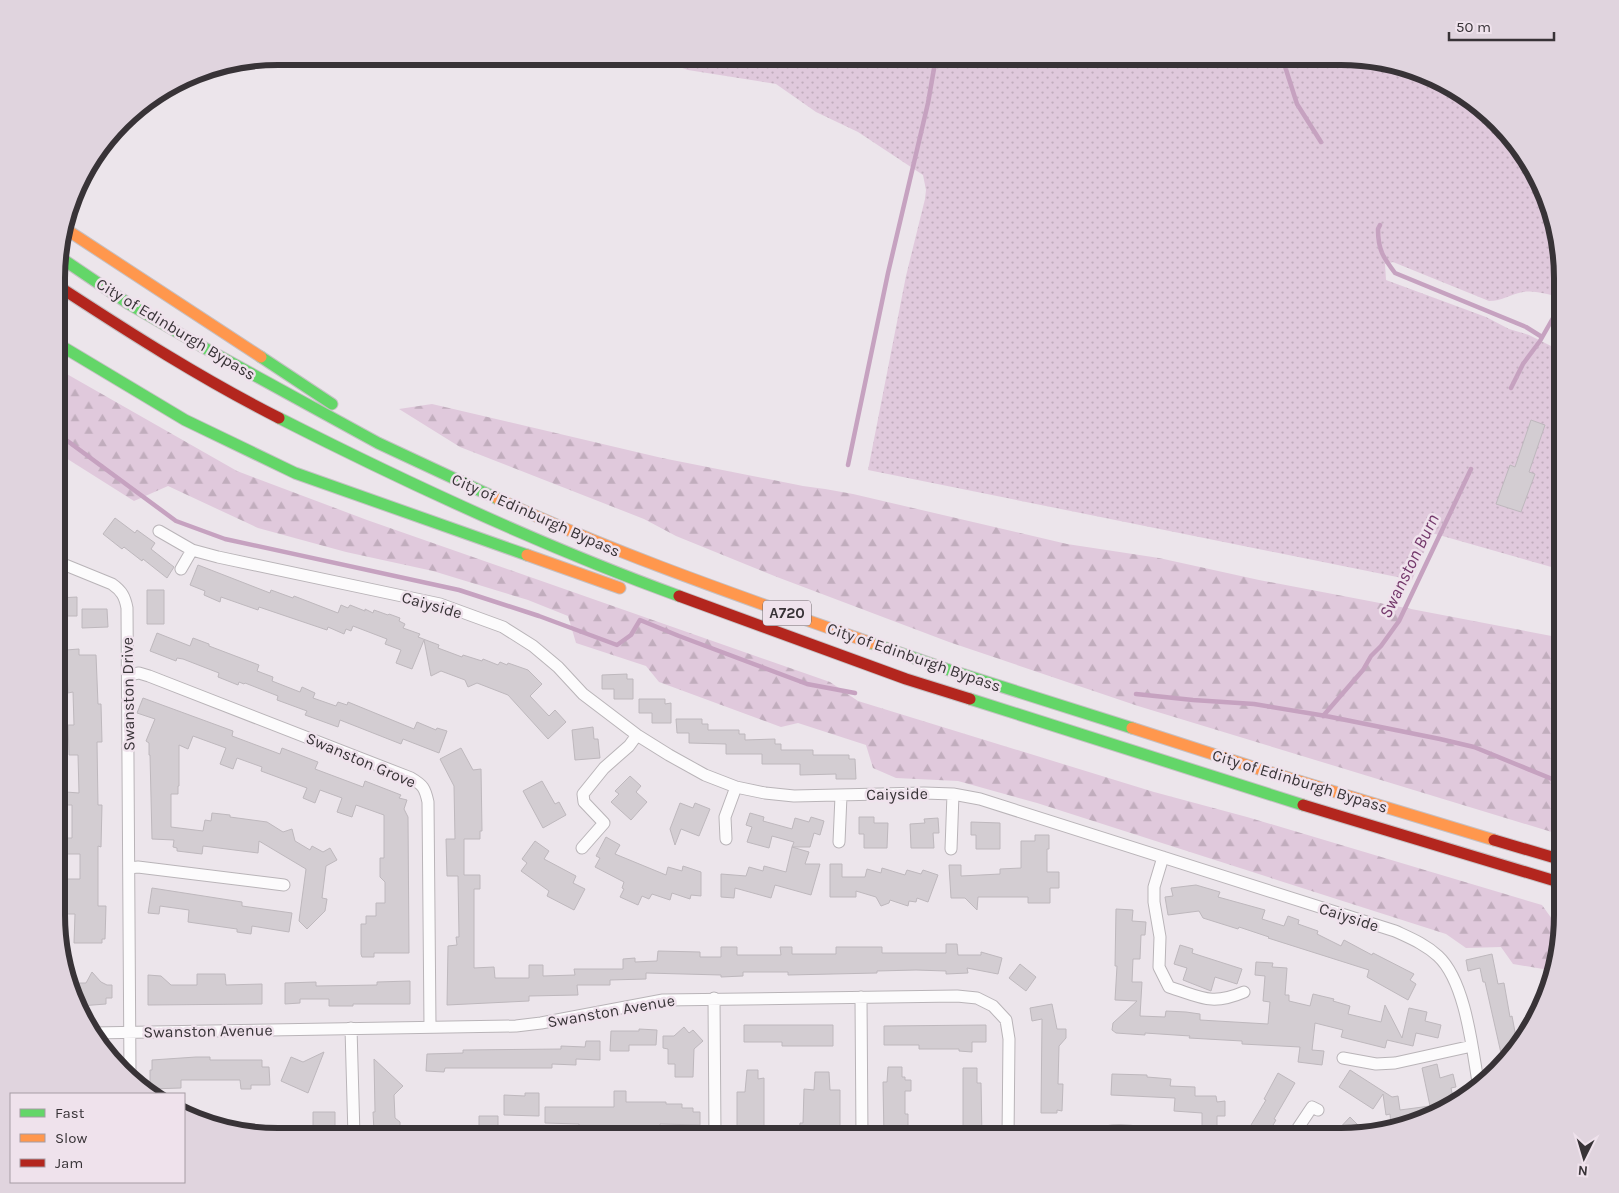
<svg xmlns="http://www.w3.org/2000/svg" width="1619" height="1193" font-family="Karla,sans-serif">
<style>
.grass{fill:url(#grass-dots)}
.forest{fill:url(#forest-firs)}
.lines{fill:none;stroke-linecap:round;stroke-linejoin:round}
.stream{stroke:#c6a2c0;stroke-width:4.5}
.building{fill:#d3cdd2;stroke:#beb8bd}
.street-casing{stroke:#b9b4b8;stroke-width:13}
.fast-casing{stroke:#c5c1c4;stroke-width:13}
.slow-casing{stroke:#c5c1c4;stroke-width:13}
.jam-casing{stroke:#c5c1c4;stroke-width:13}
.street{stroke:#fcfbfc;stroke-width:11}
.fast{stroke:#63d668;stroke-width:11}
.slow{stroke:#ff974d;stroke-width:11}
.jam{stroke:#b3261e;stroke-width:11}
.labels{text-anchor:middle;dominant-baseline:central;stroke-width:5;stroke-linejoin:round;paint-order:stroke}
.shield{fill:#efe2ec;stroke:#6f686d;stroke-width:1}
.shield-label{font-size:15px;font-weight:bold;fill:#383337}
.street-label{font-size:16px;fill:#383337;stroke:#efe2ec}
.water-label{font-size:18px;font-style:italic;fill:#74396b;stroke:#efe2ec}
.rim{fill:none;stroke:#383337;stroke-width:6}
</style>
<defs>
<pattern id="grass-dots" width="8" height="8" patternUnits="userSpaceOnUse" patternTransform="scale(1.25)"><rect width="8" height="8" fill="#e0c9dc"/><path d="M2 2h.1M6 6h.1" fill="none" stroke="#c1adbd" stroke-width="1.8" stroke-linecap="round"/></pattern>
<pattern id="forest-firs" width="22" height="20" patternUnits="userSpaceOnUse" patternTransform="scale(1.25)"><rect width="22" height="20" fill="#e0c9dc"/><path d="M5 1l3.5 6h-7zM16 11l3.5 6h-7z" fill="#c1adbd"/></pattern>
</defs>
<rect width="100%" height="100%" fill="#ece5eb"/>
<path class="grass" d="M649,56L1356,57L1413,68L1476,102L1540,179L1562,263V298C1550,295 1536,290 1523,292C1511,294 1502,301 1489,301L1393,262L1385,264L1386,280L1486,317L1509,329L1529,335L1551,346L1562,334V570L1432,533L1412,580L868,470L906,276L925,199L926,190L923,175L858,132L816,112L776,84L688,70Z"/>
<path class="forest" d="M58,369L237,471L367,520L830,682L858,701L1154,792L1247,817L1542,905L1552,919L1549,970L1513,964L1501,947L1466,948L1446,934L1037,803L958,781L896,778L873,768L866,745L798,723L781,727L659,682L646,666L576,643L568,616L528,600L433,571L346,552L258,528L168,486L134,501L58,453Z
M432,404L662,458L803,486L825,489L853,494L1067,544L1159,558L1259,580L1562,638V788L1555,833L1138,706L949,642L777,577L676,536L644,519L460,447L399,409Z"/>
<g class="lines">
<path class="stream" d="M1282,57L1297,104L1321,142
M1380,225L1378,229C1378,250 1383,257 1395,273L1526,327L1542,337
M1511,388L1523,364L1540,341L1557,311L1562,308
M58,434L176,521L225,539L459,590L539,616L617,645L631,635L640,620L679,636L807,684L855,693
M848,465L888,273L928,103L936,57
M1136,694L1193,700L1254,704L1326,716L1440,739L1474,747L1562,783
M1323,716L1363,670L1371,656L1381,646L1399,621L1471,469"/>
</g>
<path class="building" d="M1531,420L1545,425L1529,472L1535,474L1521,512L1496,504L1510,465L1515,467Z
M115,518L135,533L137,530L155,543L151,549L174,567L167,578L143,559L142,561L124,547L122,549L103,534Z
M198,565L270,593L271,590L293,598L294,596L338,613L341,605L348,608L350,605L365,611V609L373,613L374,610L388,615L389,614L400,618L399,621L405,624L403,628L420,634L418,637L439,645L438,648L462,657L463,655L482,661L483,659L498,665L500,662L507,665L508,663L528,670L542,684L530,696L549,716L555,710L566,722L548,739L508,695L477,683L468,687L465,680L441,671L431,676L424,640L412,669L396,663L401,650L385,644L387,639L353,626L351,631L346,629L344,634L328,627L327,630L259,607L258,610L221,597L220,602L204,595L205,591L190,585Z
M147,590H164V624H147Z
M77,597V616H58V598Z
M82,609H107L108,627L82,628Z
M157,633L190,646L193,638L209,644V646L259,665L257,671L273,677L272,681L300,692L302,687L315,693L313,698L336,706L338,702L347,705L348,702L414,729L417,722L436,730L437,728L447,731L439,753L403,739L401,744L340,720L338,727L305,715L307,711L277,700L278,696L273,694L245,683L244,684L239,682L238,685L218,677L219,673L183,659L177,658L176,661L150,651Z
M79,649V655H96L98,704H101L102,742H97L98,805H102L101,847L98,846V906H106L105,939H102V943H74L75,914H65L66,879H80V854H64V838H72V805H66V792L79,793L78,755H69L68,725H74L73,692L68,693L66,650Z
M627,674V679H633V699H614V689H602V675Z
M143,698L233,731L232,736L280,754L282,748L318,762L315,769L363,787L365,781L401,795L399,798L407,800L404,809L408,817L409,953H374V957H362L361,954V924H366V916H376V903H385V882L380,877V858H384V815L356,805L352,817L337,812L342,798L320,790L315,803L303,798L307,788L261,771L262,767L237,758L233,769L220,764L226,748L193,736L188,749L179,745V786H178V794H171V827L203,831L205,820L211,821L212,813L230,815V817L267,822L283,832L292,829L295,841L310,850L312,846L323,852L330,848L337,860L326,866L322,898L327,899L325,911L307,929L299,921L306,869L259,841L258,853L203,846L202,854L177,851V848L173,847L174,840L152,839L150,755H149V743L146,741L155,719L137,713Z
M639,699H665V704L671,703V723H652V713H639Z
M676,719H702V724H708V730H739V734H745V740L775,739V744H781V750H813V755H849V759H855L856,779H836V774L800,775V764H762V754H726V744L689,743V733H677Z
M593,727L594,739H598L600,758L575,760L572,730Z
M461,748L473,770L481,769L482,831H480V839H464V875H480V889H474V968L494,967L495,978H529V965H543V976L575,975L574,969H623V959L635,958V962L657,961L658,951L700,952V957H721V947H737V955H781L780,947H792V954H836V947H882V953H946V944H957L958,955H981V952L1002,958L998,974L967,968L968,973L946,974V971L916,970L877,971V973L788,975V972H743V976L721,977V975L646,973V979L610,980V985H577L578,995L529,996V1001L447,1005L448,946L457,945L456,937H459L458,876H447L446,839H455L454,786L440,759Z
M630,776L641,786L636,792L647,802L631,820L611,802L619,794L615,791Z
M542,781L555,804L559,802L566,815L543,828L523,791Z
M680,803L693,808L695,803L710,809L699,836L681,829L675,845L670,829Z
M750,813L764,817L763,821L792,829L795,818L809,822L811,817L824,821L820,835L814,833L810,847H792L794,842L772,836L769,848L747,842L752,827L746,825Z
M859,817H874V823H888L887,848H864V834H859Z
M938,818L939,833H933L934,848H911L910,824L925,823L924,819Z
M971,822L1000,823V849H976V835H971Z
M1035,835H1049V849H1047V872H1059V888H1050V903H1028V897H978L977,910L965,898H951L949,865H961V876L1000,874V869L1021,868V841H1035Z
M606,837L620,845L615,854L666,875L668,867L682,871L683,866L701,872V896L691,895L690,899L672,893L670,900L652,894L649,899L642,896L638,905L620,897L624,889L622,888L624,882L595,867L600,858L596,856Z
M535,841L549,851L544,859L576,876L573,883L585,889L574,910L547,896L549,891L521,871L527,863L522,859Z
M792,847L809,852L805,864H820L811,895L775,885L771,898L735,888L734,898L721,897V874L746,876L749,867L763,871L764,866L786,872Z
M830,864H842V877H865L867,869L881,873L882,868L905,875L907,870L921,874L923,870L938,875L928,902L917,898L916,902L909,901L908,906L890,900L889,903L881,906L876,897L856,891V897H830Z
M1196,885L1220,892L1218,897L1265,910L1262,919L1284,926L1288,916L1299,920L1298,924L1318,931L1317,934L1341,946L1344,940L1372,955L1373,953L1414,974L1410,980L1416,984L1408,1000L1367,977L1369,970L1268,938L1269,937L1239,927L1238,929L1203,918L1199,911L1168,915L1165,897L1173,896L1171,888Z
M152,888L242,902V906L292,913L289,932L252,926L251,934L237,932V929L188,922L189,910L160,906L159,914L148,913Z
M1116,909L1133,910L1132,921L1146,922L1145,935H1141L1140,959H1133L1132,982H1142L1140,1016L1165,1017L1166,1011L1186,1012L1200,1014V1020L1268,1024L1270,1002L1263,1001L1265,976L1255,975L1256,962L1273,963L1272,967L1287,968L1285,995H1289V1001L1310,1006L1313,994L1334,999L1333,1001L1350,1006L1348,1014L1381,1022L1385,1005L1402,1038L1409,1008L1427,1012L1425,1021L1441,1025L1438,1038L1416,1033L1413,1046L1387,1040L1385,1048L1341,1037L1343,1030L1315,1023L1312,1050L1324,1051L1322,1065L1298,1062L1300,1047L1242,1044V1041L1189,1038L1190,1036L1145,1033V1035L1116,1033L1112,1030L1113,1023L1137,1001L1115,1000L1117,966H1115Z
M1180,945L1193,949L1192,953L1242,969L1237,984L1215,977L1211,991L1183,980L1187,968L1174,964Z
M1492,954L1498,984L1504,983L1510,1017L1512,1016L1518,1048L1503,1062L1485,982H1483L1480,968L1468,971L1466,960Z
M1020,964L1036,977L1026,991L1009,978Z
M92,972L101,982L107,985H112V998H106V1004L80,1006L79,983H86Z
M197,974H225L226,985L262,984V1004L148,1005V975L161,976L171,985H197Z
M410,981V1004H353V1006H329V999H300V1003L285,1004V983L316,982V986L377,985V982Z
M1052,1004L1057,1029H1066V1038L1059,1046L1058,1084H1063L1062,1111L1057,1110V1113H1041L1042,1019L1032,1021L1030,1008Z
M744,1025H833V1046H782V1042H744Z
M986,1025V1042H972V1052L959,1051V1049H919V1045H884V1026Z
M684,1027L689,1033L693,1030L703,1041L694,1049L693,1077H675V1064H668V1049L663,1048V1036H674Z
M639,1029L657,1030L656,1045H629V1051H610L611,1031H639Z
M586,1041H600V1060L576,1059V1065L552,1064V1068H445L444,1072L426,1071L427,1054L463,1053V1050L561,1049V1046L585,1047Z
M324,1052L308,1093L281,1081L291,1057L303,1062Z
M196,1057H210V1060H262V1067H269L270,1085H251V1089H241L240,1080H181V1088L150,1089V1070H152V1060Z
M374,1059L403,1086L394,1095L395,1118L400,1122V1128L395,1131L374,1132L373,1112H375Z
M1437,1064L1440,1078L1453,1074L1456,1087L1451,1088L1454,1102L1440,1114L1391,1125L1390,1114L1386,1115L1383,1094L1373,1109L1339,1087L1350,1070L1392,1097L1398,1096L1400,1110L1430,1106L1422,1068Z
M888,1067H902V1077H905V1080H911V1091H905V1114H908V1137H884L883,1082H887Z
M963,1068H977V1083H981L982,1137H963Z
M747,1070H758V1079L764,1078V1132H756V1136H744V1132H737V1092H745Z
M815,1072H829L830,1090H840V1131H832V1137L799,1134L800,1123H803L804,1089L814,1090Z
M1278,1073L1295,1083L1274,1119L1276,1120L1266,1137H1260L1248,1130L1266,1100L1264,1099Z
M1112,1074L1147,1075V1077L1171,1079L1170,1086L1195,1087V1096H1216L1217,1102L1225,1101V1116H1217V1126H1202V1113L1174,1111L1175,1098L1111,1095Z
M614,1091H626V1102H666V1104H682V1108H693V1112H700V1125L660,1124V1127L579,1126V1124L545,1123V1107H614Z
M525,1093H539V1116L504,1115V1095L525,1096Z
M313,1112H335V1130H327L328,1136H313Z
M479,1116H498V1136H486V1133L479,1132Z
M1350,1117L1364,1131L1343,1136L1337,1131Z"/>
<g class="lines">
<defs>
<path id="street" d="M159,531L192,550L218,557L440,604L503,627L533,646L558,667L583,694L637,735L669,755L705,775L736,787L765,793L794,796L924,793L953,794L980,799L1395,931C1410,938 1425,944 1438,956C1465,981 1472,1046 1478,1082
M58,562L112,584C122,591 125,597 127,608L130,1076
M181,569L192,550
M128,675L139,673L149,676L411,778C423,785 425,788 428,802L430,1026
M726,839L725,817L736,787
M839,842L841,796
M582,848L604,823L584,802L583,794L604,768L629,746L637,735
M951,849L953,794
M1163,857L1154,887V902L1160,937L1159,967L1169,987C1201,997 1211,1006 1244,992
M129,868L138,867L284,885
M861,997L862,1137
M714,998L715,1136
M351,1028L354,1136
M92,1033L516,1026L541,1023L663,1000L957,996L977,998L993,1006L1006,1020L1009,1039L1008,1137
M1343,1058L1376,1064L1395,1063L1472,1046
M1105,1132C1124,1129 1143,1132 1160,1137
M1292,1137L1312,1107L1318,1110"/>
<path id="fast" d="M58,256L129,304L201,346L378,443L498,499
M58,344L185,420L295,473L527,555
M261,357L332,404
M279,418C409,484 542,546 679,596
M871,643L946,669L1132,728
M970,699L1303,805"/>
<path id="slow" d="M64,228L261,357
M498,499C619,555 745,598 871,643
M527,555L620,588
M1132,728L1259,769L1494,840"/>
<path id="jam" d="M58,286C130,333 202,379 279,418
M679,596L906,679L970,699
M1303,805L1562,883
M1494,840L1562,860"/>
</defs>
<use href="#street" class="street-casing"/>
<use href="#fast" class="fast-casing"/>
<use href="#slow" class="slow-casing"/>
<use href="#jam" class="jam-casing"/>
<use href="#street" class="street"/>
<use href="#fast" class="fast"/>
<use href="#slow" class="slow"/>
<use href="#jam" class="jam"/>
</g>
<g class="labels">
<rect class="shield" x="763" y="600.5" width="48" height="25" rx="4"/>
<g class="shield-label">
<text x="787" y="613">A720</text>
</g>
<g class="street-label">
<text transform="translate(176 329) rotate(31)">City of Edinburgh Bypass</text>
<text transform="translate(536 515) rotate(24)">City of Edinburgh Bypass</text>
<text transform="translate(432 605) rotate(16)">Caiyside</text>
<text transform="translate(914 657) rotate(19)">City of Edinburgh Bypass</text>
<text transform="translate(128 694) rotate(-91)">Swanston Drive</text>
<text transform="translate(361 760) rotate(23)">Swanston Grove</text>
<text transform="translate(1300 781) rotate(17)">City of Edinburgh Bypass</text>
<text transform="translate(897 794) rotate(-1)">Caiyside</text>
<text transform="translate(1349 917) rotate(18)">Caiyside</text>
<text transform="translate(611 1011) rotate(-10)">Swanston Avenue</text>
<text transform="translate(208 1031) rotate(-1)">Swanston Avenue</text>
</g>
<g class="water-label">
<text transform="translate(1409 566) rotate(-64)">Swanston Burn</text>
</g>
</g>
<path d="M0 0H1619V1193H0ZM278 65H1341A213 213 0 0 1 1554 278V915A213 213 0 0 1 1341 1128H278A213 213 0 0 1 65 915V278A213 213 0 0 1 278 65Z" fill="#e0d4de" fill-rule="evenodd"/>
<path class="rim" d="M278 65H1341A213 213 0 0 1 1554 278V915A213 213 0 0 1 1341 1128H278A213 213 0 0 1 65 915V278A213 213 0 0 1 278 65Z"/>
<rect x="10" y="1093" width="175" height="90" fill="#efe2ec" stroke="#a69ca4"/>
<rect x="20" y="1109" width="25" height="8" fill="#63d668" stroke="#a69ca4"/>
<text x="55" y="1118" font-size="15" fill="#383337">Fast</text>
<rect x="20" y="1134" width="25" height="8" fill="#ff974d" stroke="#a69ca4"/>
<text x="55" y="1143" font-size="15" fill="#383337">Slow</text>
<rect x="20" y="1159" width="25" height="8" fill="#b3261e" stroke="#a69ca4"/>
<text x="55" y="1168" font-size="15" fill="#383337">Jam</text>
<g transform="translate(1584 1158) rotate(185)" stroke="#efe2ec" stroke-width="4" paint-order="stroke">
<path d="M0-4L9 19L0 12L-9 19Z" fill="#383337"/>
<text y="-8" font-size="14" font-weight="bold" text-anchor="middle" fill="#383337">N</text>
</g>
<path d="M1449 32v8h105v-8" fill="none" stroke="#383337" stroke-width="2.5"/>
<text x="1456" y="32" font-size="15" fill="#383337" stroke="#efe2ec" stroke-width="4" paint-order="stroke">50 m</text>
</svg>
